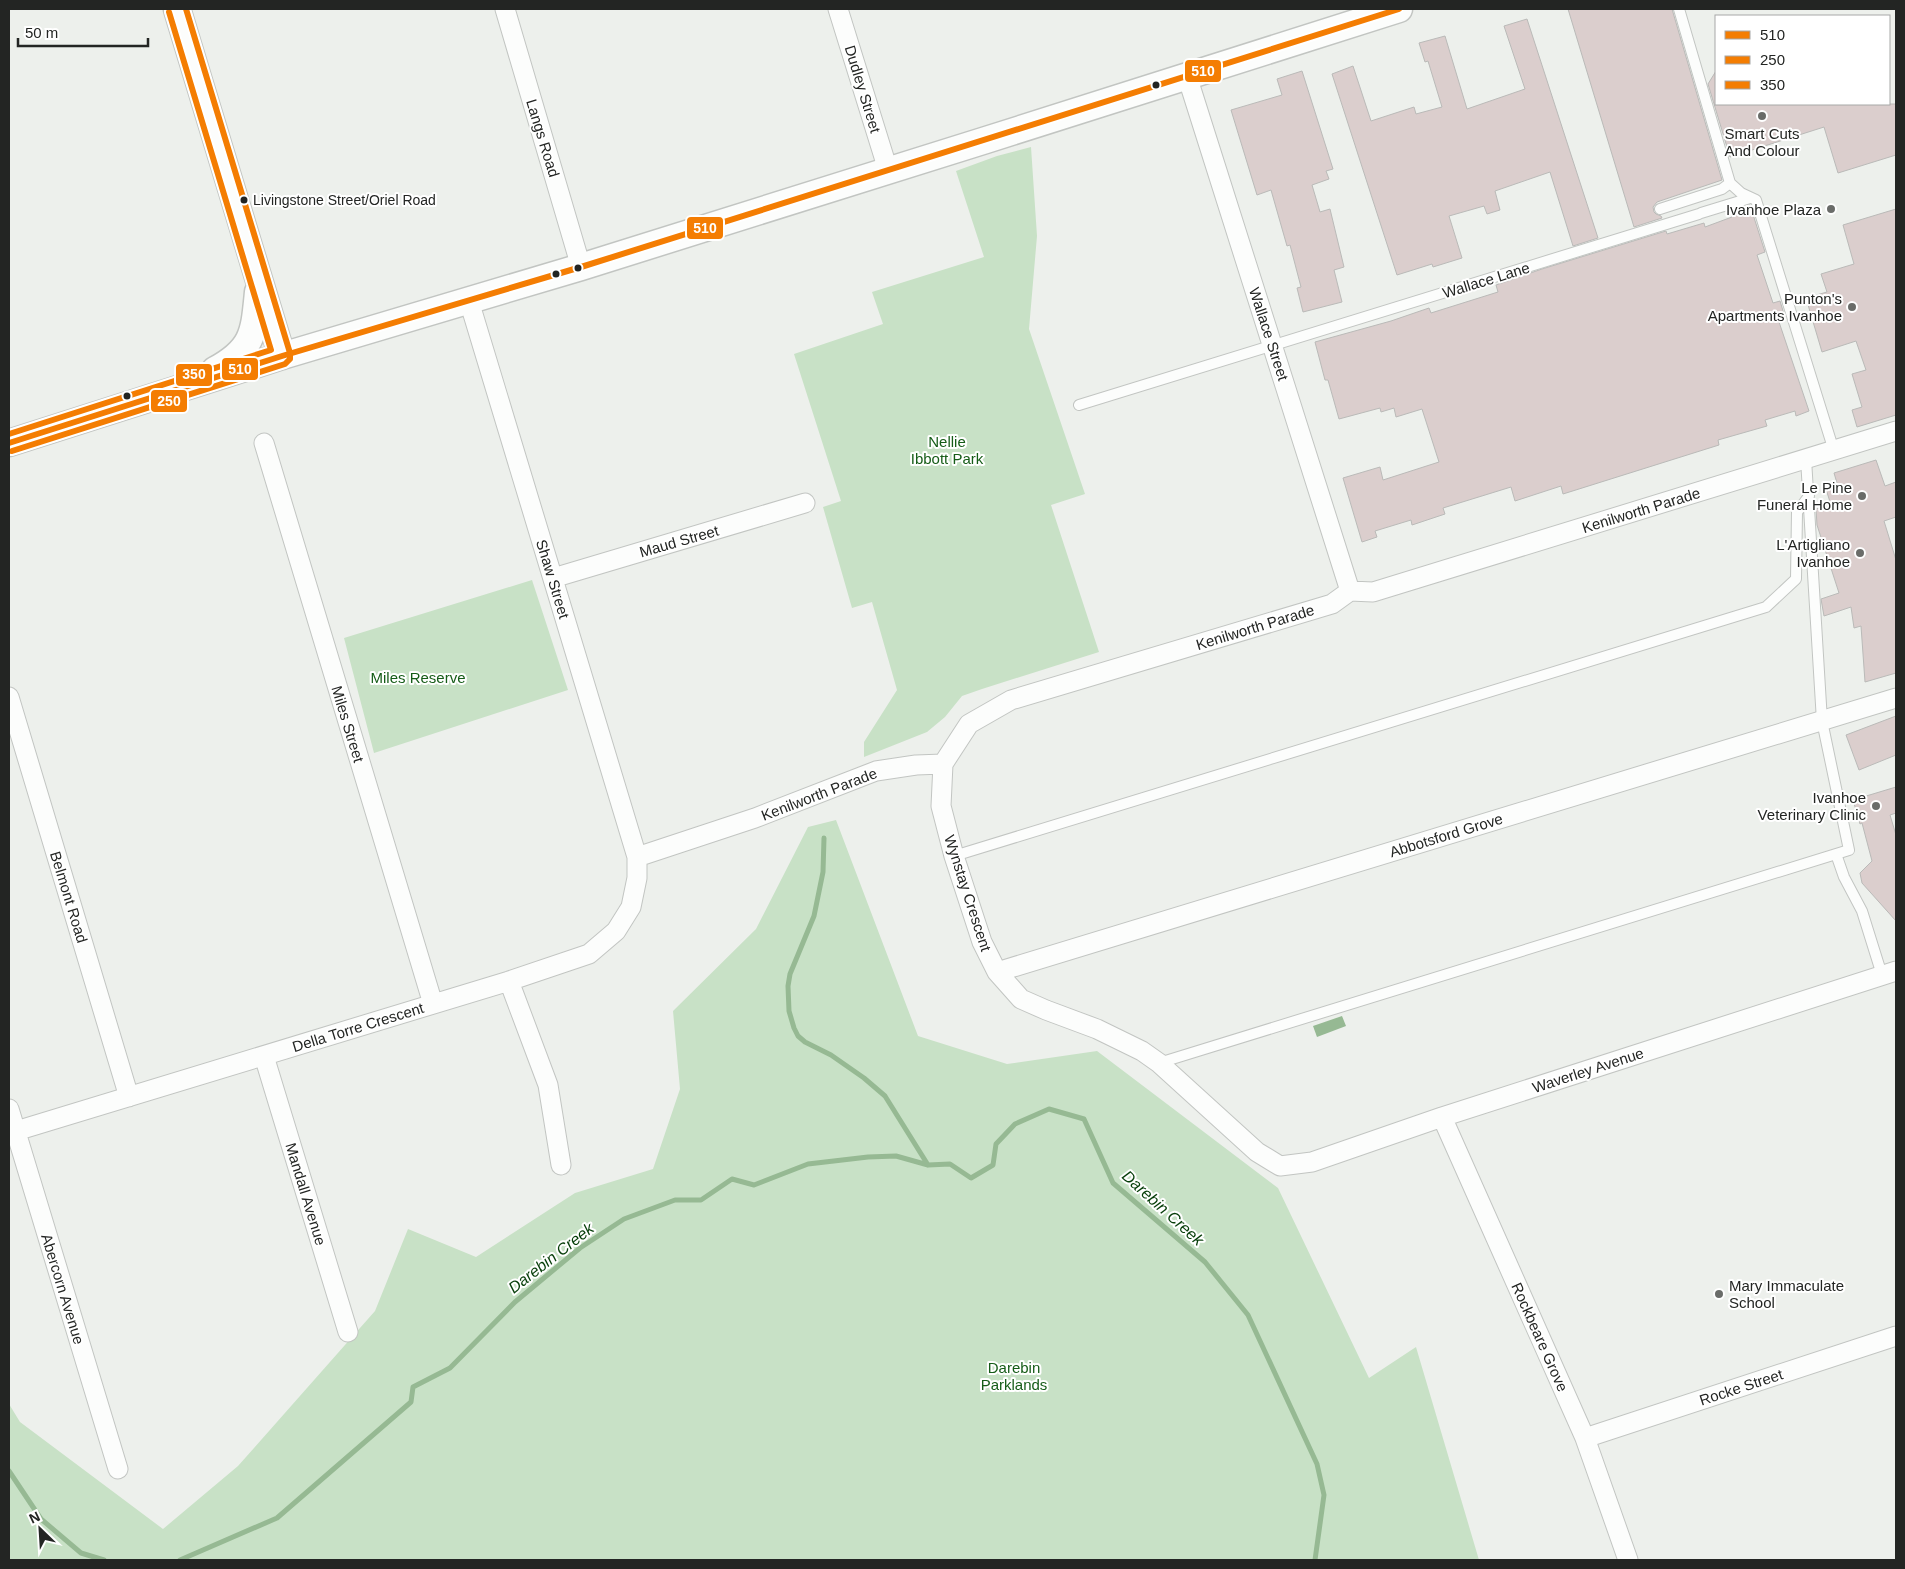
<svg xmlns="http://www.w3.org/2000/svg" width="1905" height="1569" font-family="Arial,sans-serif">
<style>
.green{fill:#c8e1c6}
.water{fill:#96b993}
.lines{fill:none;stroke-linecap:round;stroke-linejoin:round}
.stream{stroke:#96b993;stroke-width:5}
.building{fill:#dbcecd;stroke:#babab8}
.lane-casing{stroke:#c2c5c2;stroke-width:12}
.street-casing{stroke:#c2c5c2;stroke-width:21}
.secondary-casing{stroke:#c2c5c2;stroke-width:29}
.lane{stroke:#fcfdfc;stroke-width:10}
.street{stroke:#fcfdfc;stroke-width:19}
.secondary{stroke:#fcfdfc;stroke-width:26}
.bus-1-casing{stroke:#fff;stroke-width:10}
.bus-2-casing{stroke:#fff;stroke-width:10}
.bus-3-casing{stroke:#fff;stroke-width:10}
.bus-1{stroke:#f47d02;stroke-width:6}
.bus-2{stroke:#f47d02;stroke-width:6}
.bus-3{stroke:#f47d02;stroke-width:6}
.bus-dot{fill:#232523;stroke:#fff;stroke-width:2}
.poi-dot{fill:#6a6c69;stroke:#fff;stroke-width:2}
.labels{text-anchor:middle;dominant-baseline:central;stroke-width:4;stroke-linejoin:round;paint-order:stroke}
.bus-label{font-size:14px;fill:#232523;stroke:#fff;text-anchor:start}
.street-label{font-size:15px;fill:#232523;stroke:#fff}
.poi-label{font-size:15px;fill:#232523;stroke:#fff;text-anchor:end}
.park-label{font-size:15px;fill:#155c17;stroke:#fff}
.water-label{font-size:16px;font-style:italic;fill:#053d08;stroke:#fff}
.line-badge{stroke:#fff;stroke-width:2}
.badge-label{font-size:14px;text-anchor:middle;font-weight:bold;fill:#fff}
</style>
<rect width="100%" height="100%" fill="#edf0ec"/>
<path class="green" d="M1031,147L1037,236L1029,329L1085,494L1051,505L1099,652L982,689L962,696L945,717L927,732L864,757V742L897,690L872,602L852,608L823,507L841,501L794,354L883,324L872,292L984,257L956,171L997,156Z
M532,580L568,690L374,753L344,638Z
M836,820L918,1036L1007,1064L1097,1051L1278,1188L1369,1378L1416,1347L1479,1560H9V1404L20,1422L163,1529L238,1466L375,1311L408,1229L476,1257L575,1193L653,1169L680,1089L673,1011L756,929L808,827Z"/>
<path class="water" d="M1342,1016L1346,1026L1317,1037L1313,1026Z"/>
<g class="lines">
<path class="stream" d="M824,838L823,872L814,916L790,974L788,986L789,1011L794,1028L798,1036L805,1042L831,1055L864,1078L885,1096L928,1165
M9,1471L41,1519L81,1553L104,1560
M180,1560L277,1518L411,1402L413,1387L450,1368L515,1302L580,1248L624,1219L675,1200H701L732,1179L754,1185L808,1164L868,1157L896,1156L928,1165L950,1164L971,1178L993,1165L996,1144L1015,1124L1049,1109L1084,1119L1113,1183L1205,1262L1248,1315L1317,1464L1324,1495L1315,1560"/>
</g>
<path class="building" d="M1568,9H1672L1722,180L1657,202L1653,207L1654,212L1656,214L1661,216L1662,218L1634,227Z
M1527,19L1598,238L1573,246L1550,172L1495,191L1500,210L1487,214L1484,206L1449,216L1462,258L1433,267L1432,264L1397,275L1332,74L1353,66L1371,121L1414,107L1416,114L1442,107L1428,61L1425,62L1419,43L1445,36L1467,109L1525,89L1504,26Z
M1302,71L1333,169L1326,171L1329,179L1312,185L1320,212L1330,209L1344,267L1334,270L1342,302L1303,312L1297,288L1301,287L1290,245L1287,246L1271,190L1257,195L1231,110L1282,95L1277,79Z
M1716,71V104H1896V155L1838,173L1824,127L1730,157L1708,84Z
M1750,205L1765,252L1757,255L1773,303L1780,301L1784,314L1777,316L1809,411L1796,416L1795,411L1765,420L1767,426L1718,440L1719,445L1563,494L1561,486L1515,501L1511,487L1443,508L1445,514L1412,525L1411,520L1375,531L1377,537L1362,542L1343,478L1380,467L1383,480L1439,462L1422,409L1396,417L1394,408L1381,412L1380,408L1339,419L1328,380H1325L1315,342L1391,321L1429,308L1431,313L1498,292L1496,285L1542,269L1666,231L1667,234L1704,223L1705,227L1732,217L1730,211Z
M1896,209V415L1857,427L1852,410L1862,407L1852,374L1866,370L1856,341L1822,352L1806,298L1827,292L1821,274L1854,264L1843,225Z
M1876,460L1885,486L1896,482V517L1884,521L1896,560V673L1865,682L1861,626L1854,628L1851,607L1824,616L1821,599L1839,593L1817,525L1816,509L1831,505L1825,486L1837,483L1834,473Z
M1896,716V755L1859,770L1846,735Z
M1896,787V813L1890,815L1896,835V921L1862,883L1860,873L1872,861L1862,823L1860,824L1853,800Z"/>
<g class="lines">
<defs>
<path id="lane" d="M1730,183L1741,193L1756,200L1834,451
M1660,209L1722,189L1730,183L1679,9
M1701,213L1750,198
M1079,405L1699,214
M1836,854L1844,877L1862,911L1882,975
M954,856L1766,607L1796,579L1797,512L1809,496
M1159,1063L1849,850L1822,721L1806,459"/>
<path id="street" d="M505,9L581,267
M838,9L888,170
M1187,76L1350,591
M264,443L433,1004
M553,578L805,503
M9,697L129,1097
M943,764L941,806L954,856L982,942L997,972L1021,999L1046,1010L1097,1029L1142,1051L1159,1063L1257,1152L1280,1166L1312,1162L1442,1117L1896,971
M943,764L969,724L1011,700L1332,604L1350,591L1373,592L1896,431
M637,857L755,818L876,771L916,765L943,764
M997,972L1896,698
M509,981L548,1085L561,1165
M264,1056L348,1332
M9,1109L118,1469
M1442,1117L1585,1438L1628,1560
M16,1131L509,981L589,954L616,931L631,907L637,878V857L469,301
M1585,1438L1896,1336"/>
<path id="secondary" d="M177,9L282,356
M215,370C254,349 254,332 258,292
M9,443L282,356L581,267L986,140L1399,9"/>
</defs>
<use href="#lane" class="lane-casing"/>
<use href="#street" class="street-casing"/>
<use href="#secondary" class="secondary-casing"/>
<use href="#lane" class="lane"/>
<use href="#street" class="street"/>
<use href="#secondary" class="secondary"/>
<defs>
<path id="bus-1" d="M9,443L282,356L581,267L1399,9"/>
<path id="bus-2" d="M12,451L285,364L290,359V353L186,9"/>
<path id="bus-3" d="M9,434L271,350L169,12"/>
</defs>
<use href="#bus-1" class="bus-1-casing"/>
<use href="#bus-2" class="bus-2-casing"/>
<use href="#bus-3" class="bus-3-casing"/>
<use href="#bus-1" class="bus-1"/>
<use href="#bus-2" class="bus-2"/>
<use href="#bus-3" class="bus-3"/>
</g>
<g class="bus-dot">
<circle cx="1156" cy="85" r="4.5"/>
<circle cx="244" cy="200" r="4.5"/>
<circle cx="578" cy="268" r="4.5"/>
<circle cx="556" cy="274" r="4.5"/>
<circle cx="127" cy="396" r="4.5"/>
</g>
<g class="poi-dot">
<circle cx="1762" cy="116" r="5"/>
<circle cx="1831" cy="209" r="5"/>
<circle cx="1852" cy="307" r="5"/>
<circle cx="1862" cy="496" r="5"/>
<circle cx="1860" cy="553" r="5"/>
<circle cx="1876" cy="806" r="5"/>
<circle cx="1719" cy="1294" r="5"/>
</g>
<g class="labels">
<g class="bus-label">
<text x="253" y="200">Livingstone Street/Oriel Road</text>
</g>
<g class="street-label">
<text transform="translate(863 89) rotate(73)">Dudley Street</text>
<text transform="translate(543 138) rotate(73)">Langs Road</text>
<text transform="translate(1486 280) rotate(-17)">Wallace Lane</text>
<text transform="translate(1269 334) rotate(72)">Wallace Street</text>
<text transform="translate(1641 510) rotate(-17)">Kenilworth Parade</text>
<text transform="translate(679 541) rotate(-16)">Maud Street</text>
<text transform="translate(553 579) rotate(73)">Shaw Street</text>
<text transform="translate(1255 627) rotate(-17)">Kenilworth Parade</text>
<text transform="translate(348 724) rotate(73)">Miles Street</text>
<text transform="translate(819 794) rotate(-21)">Kenilworth Parade</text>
<text transform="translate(1446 835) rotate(-17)">Abbotsford Grove</text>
<text transform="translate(968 893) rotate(72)">Wynstay Crescent</text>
<text transform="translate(69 897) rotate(73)">Belmont Road</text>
<text transform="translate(358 1027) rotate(-17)">Della Torre Crescent</text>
<text transform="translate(1588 1070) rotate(-18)">Waverley Avenue</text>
<text transform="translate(306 1194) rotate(73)">Mandall Avenue</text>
<text transform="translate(63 1289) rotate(73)">Abercorn Avenue</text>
<text transform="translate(1540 1337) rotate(66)">Rockbeare Grove</text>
<text transform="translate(1741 1387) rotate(-18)">Rocke Street</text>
</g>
<g class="poi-label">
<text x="1762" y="133" text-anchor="middle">Smart Cuts<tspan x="1762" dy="17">And Colour</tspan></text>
<text x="1821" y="209">Ivanhoe Plaza</text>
<text x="1842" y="298">Punton's<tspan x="1842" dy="17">Apartments Ivanhoe</tspan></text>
<text x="1852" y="487">Le Pine<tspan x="1852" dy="17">Funeral Home</tspan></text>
<text x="1850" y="544">L'Artigliano<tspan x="1850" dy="17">Ivanhoe</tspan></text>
<text x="1866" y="797">Ivanhoe<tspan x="1866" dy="17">Veterinary Clinic</tspan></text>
<text x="1729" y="1285" text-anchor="start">Mary Immaculate<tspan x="1729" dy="17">School</tspan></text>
</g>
<g class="park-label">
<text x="947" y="441">Nellie<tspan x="947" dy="17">Ibbott Park</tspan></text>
<text x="418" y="677">Miles Reserve</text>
<text x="1014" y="1367">Darebin<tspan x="1014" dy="17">Parklands</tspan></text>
</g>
<g class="water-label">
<text transform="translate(1163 1208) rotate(42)">Darebin Creek</text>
<text transform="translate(551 1258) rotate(-38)">Darebin Creek</text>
</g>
</g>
<g class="line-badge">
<rect x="1184" y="59" width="38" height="24" rx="5" fill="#f47d02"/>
<rect x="686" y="216" width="38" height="24" rx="5" fill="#f47d02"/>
<rect x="221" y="357" width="38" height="24" rx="5" fill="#f47d02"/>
<rect x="175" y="363" width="38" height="24" rx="5" fill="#f47d02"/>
<rect x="150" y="389" width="38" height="24" rx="5" fill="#f47d02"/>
</g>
<g class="badge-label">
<text x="1203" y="76">510</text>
<text x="705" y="233">510</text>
<text x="240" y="374">510</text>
<text x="194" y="379">350</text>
<text x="169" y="406">250</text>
</g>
<rect width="1905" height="1569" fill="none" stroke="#232523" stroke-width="20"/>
<rect x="1715" y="15" width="175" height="90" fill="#ffffff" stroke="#a7a8a7"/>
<rect x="1725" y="31" width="25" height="8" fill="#f47d02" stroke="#a7a8a7"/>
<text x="1760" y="40" font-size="15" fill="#232523">510</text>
<rect x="1725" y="56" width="25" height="8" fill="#f47d02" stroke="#a7a8a7"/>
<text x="1760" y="65" font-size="15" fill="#232523">250</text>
<rect x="1725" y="81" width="25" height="8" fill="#f47d02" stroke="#a7a8a7"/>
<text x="1760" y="90" font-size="15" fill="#232523">350</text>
<g transform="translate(40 1529) rotate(335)" stroke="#ffffff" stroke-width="4" paint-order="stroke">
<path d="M0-4L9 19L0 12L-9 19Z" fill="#232523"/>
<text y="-8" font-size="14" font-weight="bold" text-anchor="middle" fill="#232523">N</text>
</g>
<path d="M18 38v8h130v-8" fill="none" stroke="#232523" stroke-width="2.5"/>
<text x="25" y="38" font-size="15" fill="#232523" stroke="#ffffff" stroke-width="4" paint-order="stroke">50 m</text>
</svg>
